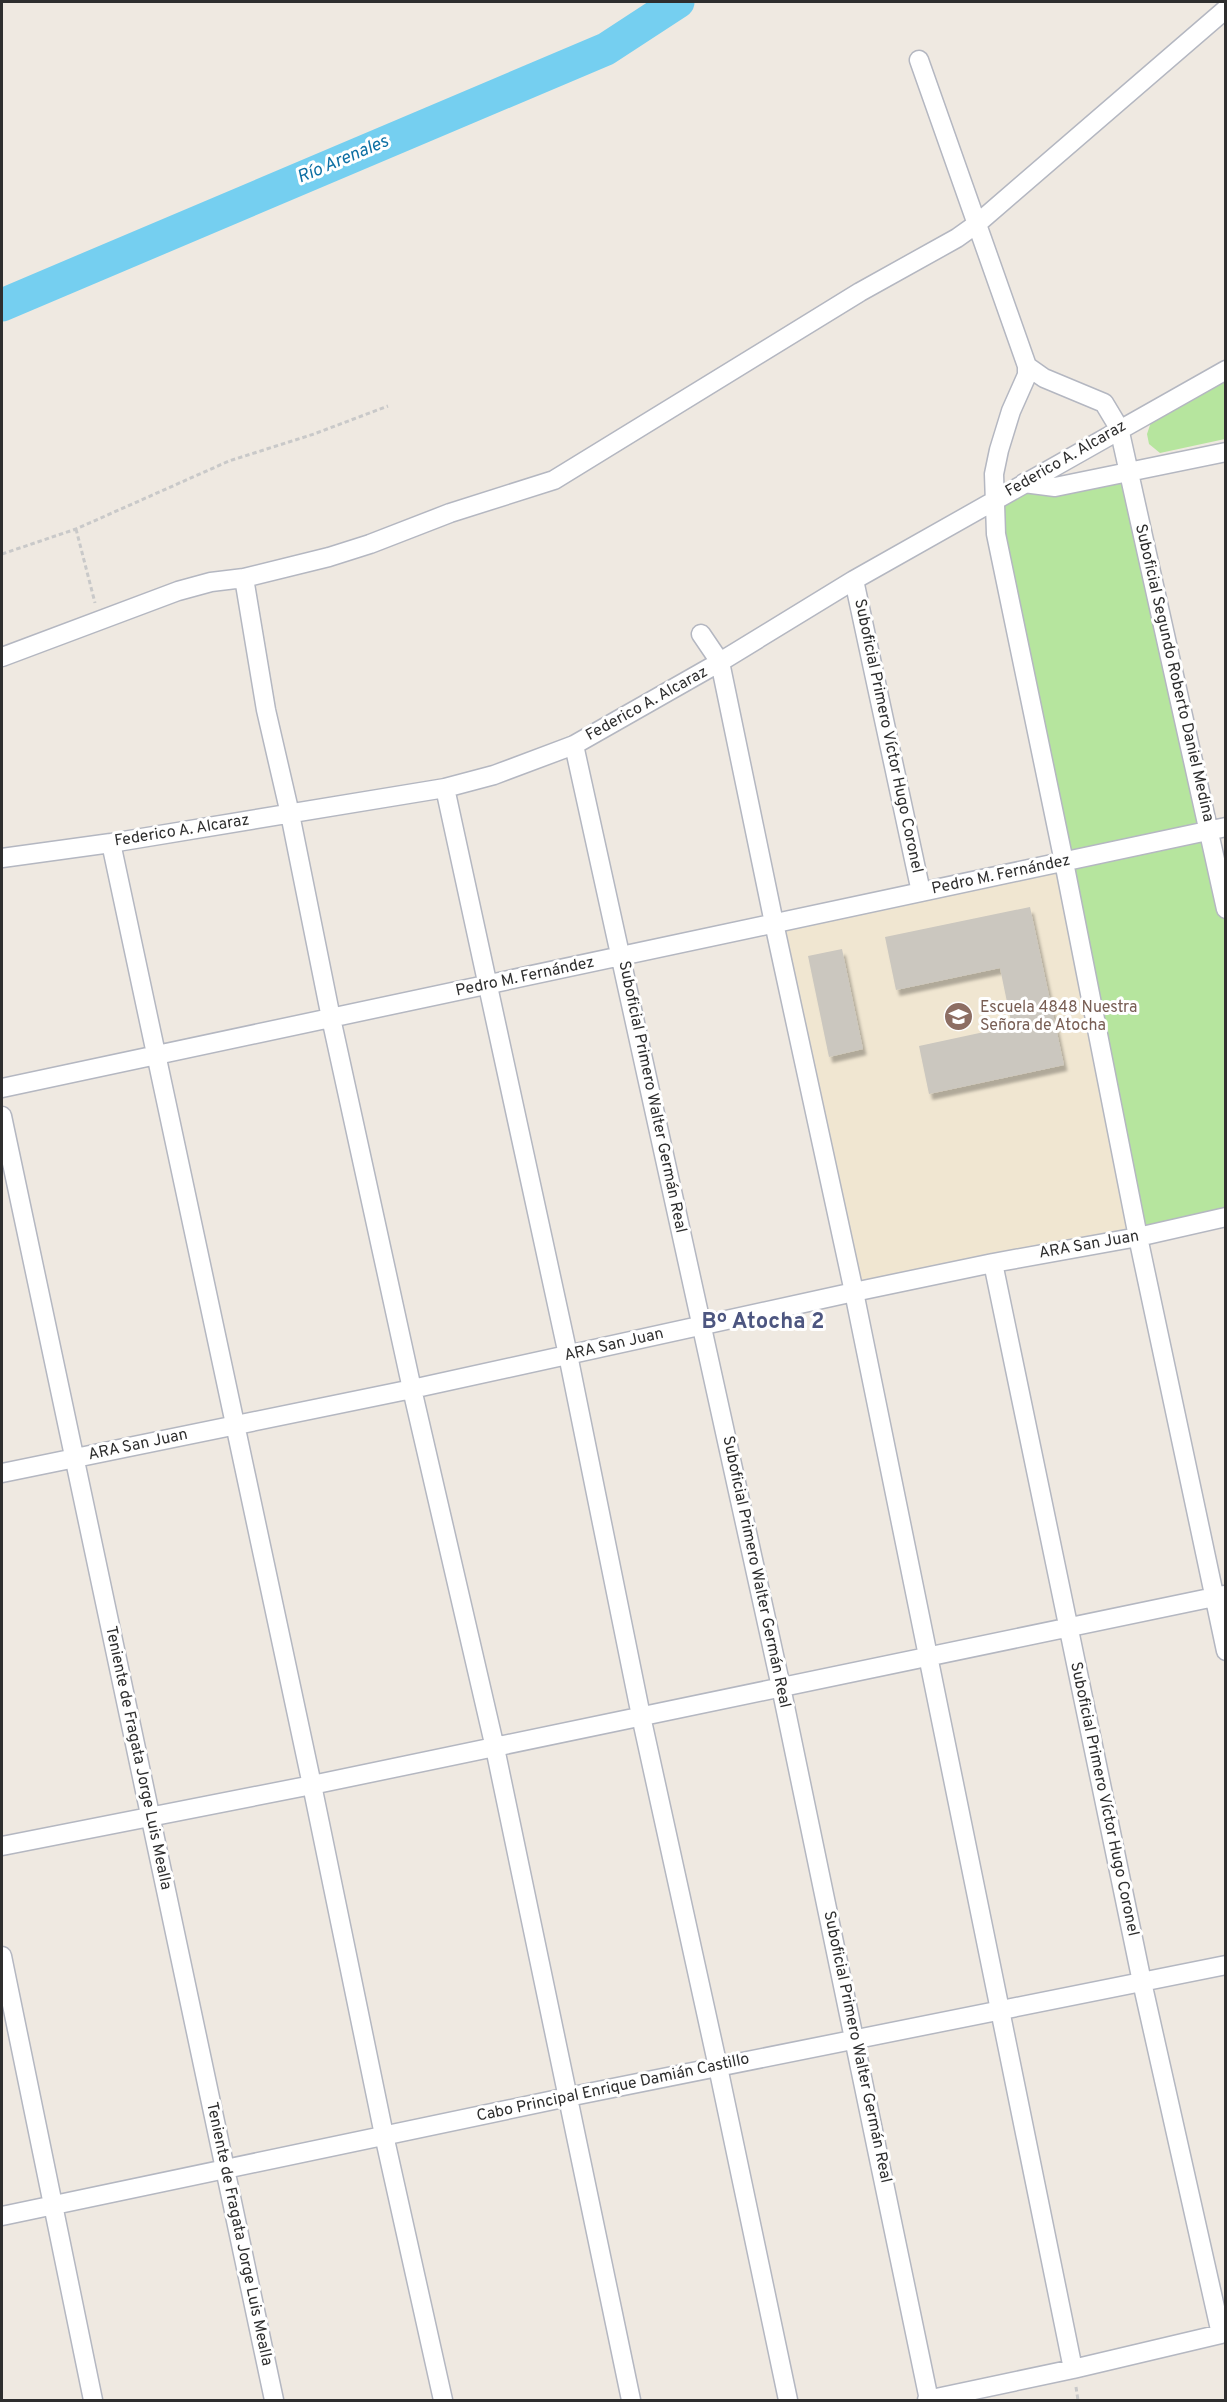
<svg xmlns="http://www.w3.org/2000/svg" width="1227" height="2402" font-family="Overpass,sans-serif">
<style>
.education{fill:#f0e6d1}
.green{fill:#b6e59e}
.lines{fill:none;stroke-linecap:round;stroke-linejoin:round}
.river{stroke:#75cff0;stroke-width:33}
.building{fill:#cbc7bf;filter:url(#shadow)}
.minor-casing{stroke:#b4b7c1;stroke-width:21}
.path{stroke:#c9c9c9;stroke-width:3;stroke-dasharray:4.5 3;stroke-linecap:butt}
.minor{stroke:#fff;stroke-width:18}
.labels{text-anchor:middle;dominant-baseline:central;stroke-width:6;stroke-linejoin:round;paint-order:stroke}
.street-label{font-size:16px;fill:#2e2e2e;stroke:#fff}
.education-label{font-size:16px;fill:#785e54;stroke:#fff;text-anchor:start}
.water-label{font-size:18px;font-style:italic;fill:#0d6fa3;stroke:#fff}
.district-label{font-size:22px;font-weight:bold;fill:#4d5680;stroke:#fff}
</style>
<defs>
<filter id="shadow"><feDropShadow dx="3.5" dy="6" stdDeviation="1.5" flood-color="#0004"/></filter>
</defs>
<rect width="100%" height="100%" fill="#efe9e1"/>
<path class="education" d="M1062,865L1133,1234L857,1288L774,923Z"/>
<path class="green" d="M1225,379V439L1160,453L1149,444L1147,434L1151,422Z
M1129,473L1225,909V1217L1138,1237L995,500L1024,483Z"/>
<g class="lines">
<path class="river" d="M2,305L606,49L678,2"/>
</g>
<path class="building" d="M1030,907L1064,1065L929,1094L919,1046L1012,1026L1000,968L896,990L885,937Z
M842,949L863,1049L829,1057L808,956Z"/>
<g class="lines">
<defs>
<path id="minor" d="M919,60L1027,366V375L1011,411L999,450L994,474L996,534L1064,862L1138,1237L1226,1651
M1027,366L1044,378L1104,403L1119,428L1226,909
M1024,483L1055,487L1226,452
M244,578L266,710L290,814L331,1018L412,1389L495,1748L631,2400
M854,580L921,892
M701,634L720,662L774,923L854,1292L1073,2369
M2,657L178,591L211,582L244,578L329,557L370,544L450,513L554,480L860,292L957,238L978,223L1226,9
M574,745L781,1687L929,2400
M445,788L568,1355L641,1716L718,2067L788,2400
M111,843L312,1785L384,2135L443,2400
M2,858L111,843L445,788L494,775L574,745L720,662L854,580L1226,370
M2,1088L1226,827
M2,1116L274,2400
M993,1263L1142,1982L1221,2334
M2,1473L412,1389L854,1292L993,1263L1138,1237L1226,1217
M2,1846L312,1785L1224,1595
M2,1956L93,2400
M2,2216L568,2097L1226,1965
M927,2400L1073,2369L1221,2334L1226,2331"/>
</defs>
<use href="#minor" class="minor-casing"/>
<path class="path" d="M76,529L95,603
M2,554L76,529L229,461L314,434L388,406
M1076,2387L1078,2400"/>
<use href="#minor" class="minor"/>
</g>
<defs>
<symbol id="school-disc" viewBox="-11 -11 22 22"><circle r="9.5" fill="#8d6e63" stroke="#fff"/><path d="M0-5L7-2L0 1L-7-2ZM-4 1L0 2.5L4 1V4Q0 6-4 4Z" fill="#fff"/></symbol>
</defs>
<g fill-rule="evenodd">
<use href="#school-disc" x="942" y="1000" width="33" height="33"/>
</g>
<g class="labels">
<g class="street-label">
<text transform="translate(1066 459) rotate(-30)">Federico A. Alcaraz</text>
<text transform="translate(1174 673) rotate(77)">Suboficial Segundo Roberto Daniel Medina</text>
<text transform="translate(647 704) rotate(-29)">Federico A. Alcaraz</text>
<text transform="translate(888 736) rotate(78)">Suboficial Primero Víctor Hugo Coronel</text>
<text transform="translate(182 831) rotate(-9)">Federico A. Alcaraz</text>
<text transform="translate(1001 875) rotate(-12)">Pedro M. Fernández</text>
<text transform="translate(525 977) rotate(-12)">Pedro M. Fernández</text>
<text transform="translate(652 1097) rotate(78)">Suboficial Primero Walter Germán Real</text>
<text transform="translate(1089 1245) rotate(-10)">ARA San Juan</text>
<text transform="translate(614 1345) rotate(-13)">ARA San Juan</text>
<text transform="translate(138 1445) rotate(-12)">ARA San Juan</text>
<text transform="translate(756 1572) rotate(78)">Suboficial Primero Walter Germán Real</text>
<text transform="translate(138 1758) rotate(78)">Teniente de Fragata Jorge Luis Mealla</text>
<text transform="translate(1104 1799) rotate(78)">Suboficial Primero Víctor Hugo Coronel</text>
<text transform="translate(857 2047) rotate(78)">Suboficial Primero Walter Germán Real</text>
<text transform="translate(613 2088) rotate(-12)">Cabo Principal Enrique Damián Castillo</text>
<text transform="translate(239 2234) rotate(78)">Teniente de Fragata Jorge Luis Mealla</text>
</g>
<g class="education-label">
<text x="980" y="1008">Escuela 4848 Nuestra<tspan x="980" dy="18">Señora de Atocha</tspan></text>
</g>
<g class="water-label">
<text transform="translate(343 160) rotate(-23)">Río Arenales</text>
</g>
<g class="district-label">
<text x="763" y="1322">Bº Atocha 2</text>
</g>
</g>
<rect width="1227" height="2402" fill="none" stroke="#2e2e2e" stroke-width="6"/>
</svg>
